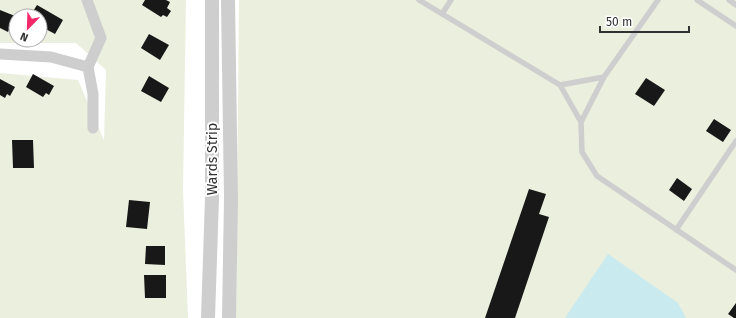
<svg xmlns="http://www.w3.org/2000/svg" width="736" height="318" font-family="'Fira Sans',sans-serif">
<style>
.green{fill:#ebefde;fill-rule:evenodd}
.water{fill:#c9eaef}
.building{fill:#181818}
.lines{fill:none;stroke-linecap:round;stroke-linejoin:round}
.service{stroke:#cecece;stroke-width:5.5}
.minor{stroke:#cecece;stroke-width:11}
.tertiary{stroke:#cecece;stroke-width:14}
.labels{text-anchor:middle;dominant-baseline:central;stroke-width:4;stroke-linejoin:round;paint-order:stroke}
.street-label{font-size:14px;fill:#313131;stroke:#fff}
</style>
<rect width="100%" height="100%" fill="#fff"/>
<path class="green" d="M0,0H186L183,190L188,318H0V73L78,80L104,140L106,70L76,43H0ZM16,16H40V40H16Z
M239,0H736V318H236Z"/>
<path class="water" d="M608,254L678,303L686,318H565Z"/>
<path class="building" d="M145,0H166L170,2L167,8L171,11L167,17L163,15L161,17L142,5Z
M37,5L63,20L55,34L40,26V16H30Z
M0,10L15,16L8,32L0,28Z
M149,34L169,45L160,60L141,48Z
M33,74L54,86L49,95L46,93L43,97L26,87Z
M149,76L169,88L161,102L141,91Z
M646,78L665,90L654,106L635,94Z
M0,79L15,87L10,96L7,94L5,98L0,95Z
M714,119L731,130L723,142L706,131Z
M12,140H33L34,168H13Z
M677,178L692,189L684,201L669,190Z
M529,189L546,194L539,214L549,217L515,318H485Z
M129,200L150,202L147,229L126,227Z
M146,246H165V265L145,264Z
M144,275H166V298H145Z
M736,303V318H734L728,314Z"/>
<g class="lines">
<path class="service" d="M419,0L560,85L581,122
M658,0L604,77L581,122L582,152L597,176L736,270
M697,0L736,26
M729,0L736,5
M442,14L451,0
M560,85L604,77
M676,230L736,141"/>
<path class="minor" d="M87,0L101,38L88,67
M0,54L51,57L88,67L93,94V128"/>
<path class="tertiary" d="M228,0L231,199L229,318
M208,318L212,198V0"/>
</g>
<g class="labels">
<g class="street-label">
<text transform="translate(212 159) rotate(-90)">Wards Strip</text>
</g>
</g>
<g transform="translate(28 28) rotate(203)"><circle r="19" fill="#ffffff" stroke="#adadad"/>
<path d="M0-3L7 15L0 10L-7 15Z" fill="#f32868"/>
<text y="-6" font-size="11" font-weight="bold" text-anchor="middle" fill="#313131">N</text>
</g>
<path d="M600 26v6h89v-6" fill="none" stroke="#313131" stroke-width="2"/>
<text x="606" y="26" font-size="12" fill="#313131" stroke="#ffffff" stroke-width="3" paint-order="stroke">50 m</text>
</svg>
